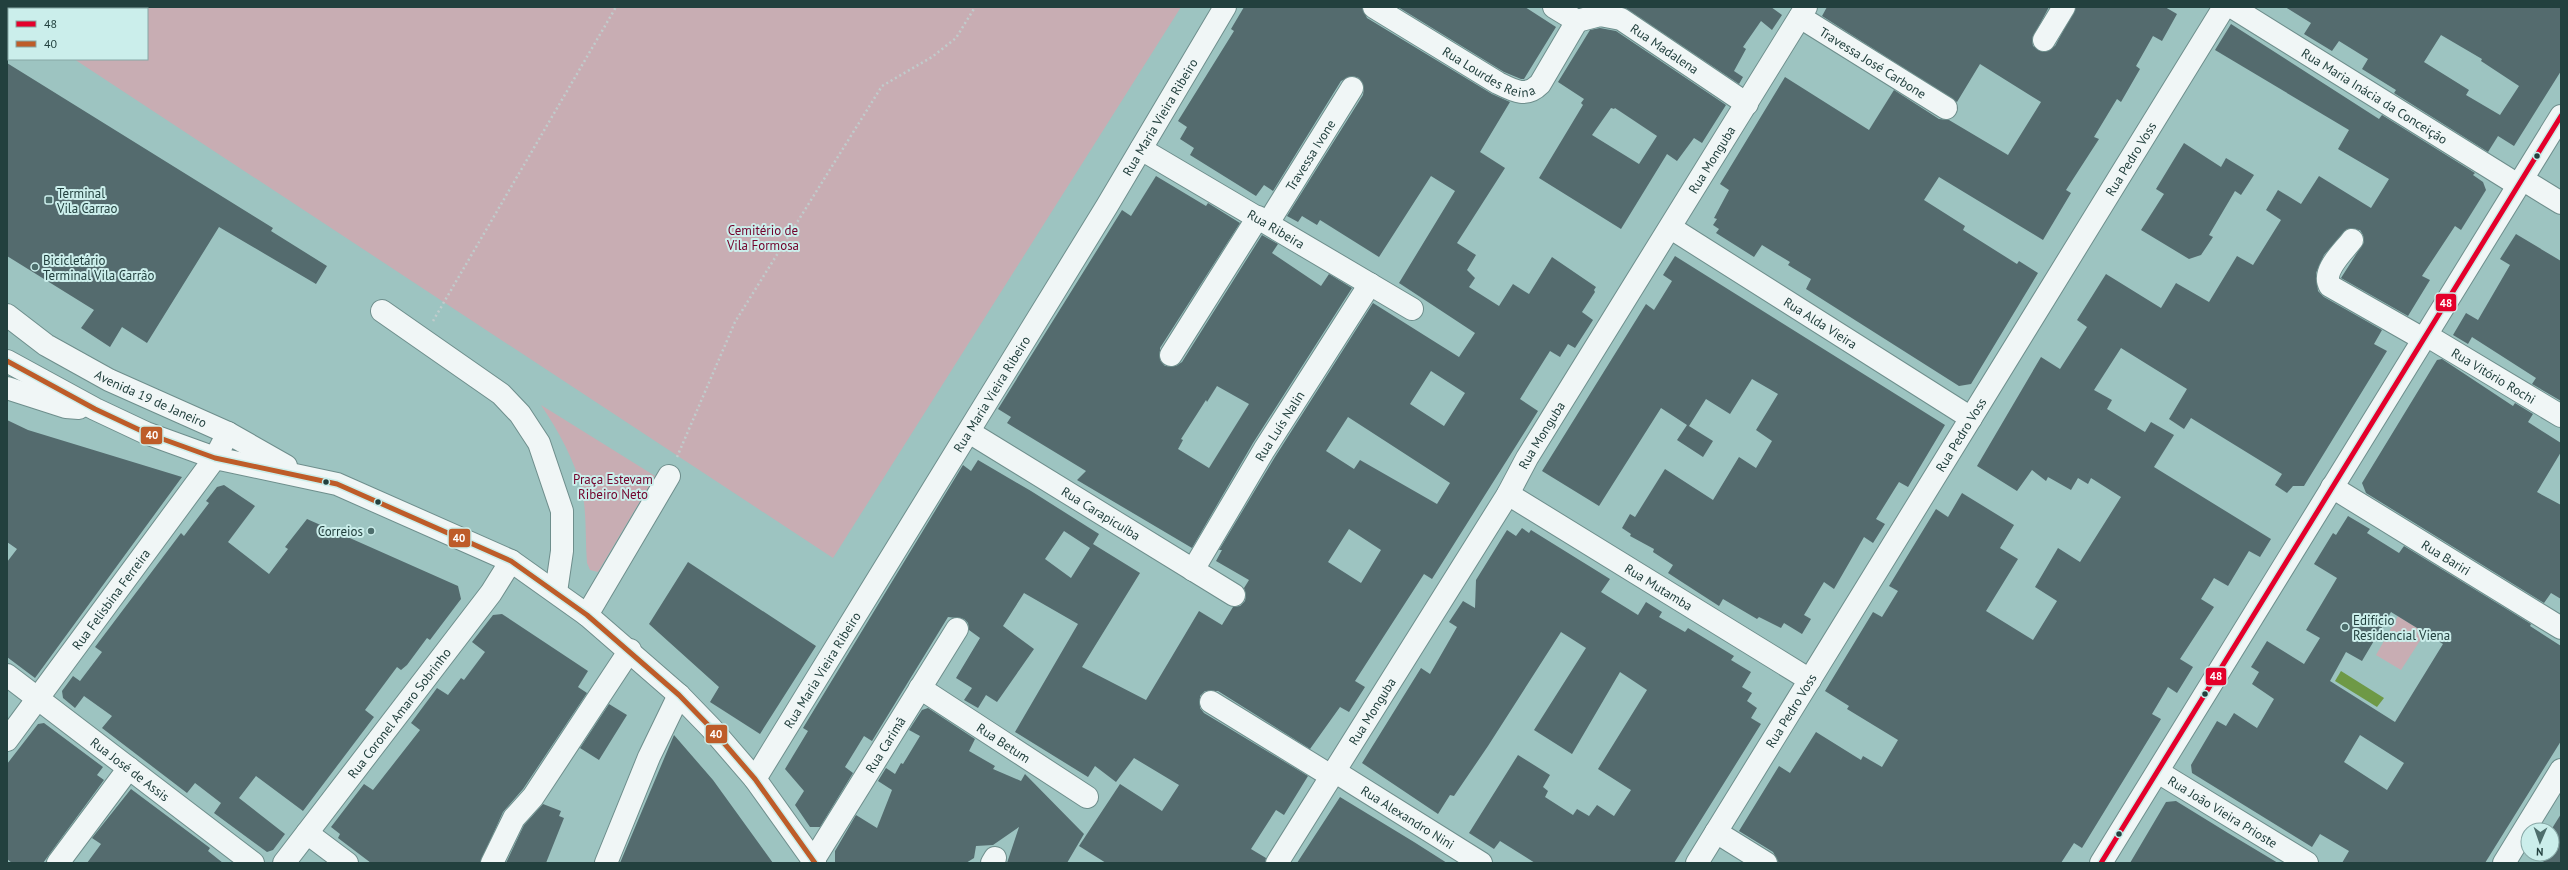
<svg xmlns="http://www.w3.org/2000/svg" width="2568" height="870" font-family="'PT Sans',sans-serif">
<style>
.green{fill:#c8adb3}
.water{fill:#6e9946}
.building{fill:#546b6e;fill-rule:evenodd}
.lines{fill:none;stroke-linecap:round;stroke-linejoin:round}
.minor-casing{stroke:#6e8e8c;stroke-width:24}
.major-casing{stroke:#6e8e8c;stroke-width:24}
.path{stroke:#c0cccc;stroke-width:2.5;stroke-dasharray:2 3;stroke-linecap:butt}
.minor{stroke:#f0f6f6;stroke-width:22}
.major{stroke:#f0f6f6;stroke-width:22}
.bus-1-casing{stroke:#cbeeeb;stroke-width:8}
.bus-2-casing{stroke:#cbeeeb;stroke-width:8}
.bus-1{stroke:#e4002b;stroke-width:5}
.bus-2{stroke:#be5c29;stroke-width:5}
.bus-dot{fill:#22403e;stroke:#cbeeeb;stroke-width:1.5}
.poi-dot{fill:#4d6e6c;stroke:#cbeeeb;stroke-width:1.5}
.labels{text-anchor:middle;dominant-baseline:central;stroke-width:4;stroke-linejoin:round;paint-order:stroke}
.street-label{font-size:13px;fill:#22403e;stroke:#cbeeeb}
.poi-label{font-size:13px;fill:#22403e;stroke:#cbeeeb;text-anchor:start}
.park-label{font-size:13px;fill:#73032c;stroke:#cbeeeb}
.line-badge{stroke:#cbeeeb;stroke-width:1.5}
.badge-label{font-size:11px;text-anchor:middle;font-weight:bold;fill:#fff}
</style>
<rect width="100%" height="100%" fill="#9dc4c1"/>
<path class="green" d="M7,7H1181L833,558L74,59H147V9H9V16Z
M541,405L655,476L598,572L590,570L587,563C585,539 587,514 582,490C575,461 558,430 541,405Z
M2398,616L2425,633L2401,670L2376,655Z"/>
<path class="water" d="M2341,671L2384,698L2377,707L2335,681Z"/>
<path class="building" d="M1244,7H1362L1367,18L1492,94L1510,102L1480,152L1505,168L1457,243L1476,255L1467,270L1475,278L1469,287L1499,306L1513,284L1529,294L1552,257L1596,287L1594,290L1595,292L1582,312L1593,320L1575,348L1568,344L1560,357L1550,351L1520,399L1538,411L1432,579L1424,574L1355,681L1365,687L1349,712L1340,707L1310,749L1218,691H1205L1200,696V708L1204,713L1308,776L1284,815L1276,810L1251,849L1266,858L1265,863H1106L1079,846L1120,784L1162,811L1179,785L1134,758L1116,782L1095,766L1088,777L1015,732L1078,624L1024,593L1003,626L1034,649L997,702L986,695L978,708L964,700L972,688L956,678L980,638L969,630L968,623L964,619L948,617L872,741L864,736L845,767L853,773L820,827H810L795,805L804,791L785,769L808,731L803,728L963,465L971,471L978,460L1031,491L1099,534L1093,544L1140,573L1082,667L1146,700L1199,611L1222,625L1233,607L1240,606L1245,601L1246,595L1244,588L1249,580L1216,561L1222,550H1219L1275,457L1373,303L1459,357L1475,333L1399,283L1455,191L1431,176L1379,257L1320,220L1317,225L1302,216L1298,222L1287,216L1363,95L1364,88L1359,78L1352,76L1341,81L1273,191L1264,185L1256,196L1190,155L1194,148L1180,139L1187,127L1178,121L1234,31L1231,29ZM1431,371L1465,393L1444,426L1410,404ZM1348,417L1450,483L1437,504L1360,460L1354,469L1326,451ZM1349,529L1381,550L1361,583L1328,562ZM1064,531L1090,548L1071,578L1045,559Z
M1398,7H1525L1556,27L1524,79H1521L1504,72Z
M1624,7H1771L1782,15L1772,30L1761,21L1743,47L1746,49L1734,71L1743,77L1739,84Z
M1827,7H2049L2032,39L2033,46L2043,52L2055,46L2076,7H2165L2177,14L2162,41L2153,36L2136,66L2140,69L2121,102L2117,99L2094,137L2099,139L2066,190L2071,193L2043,240L1939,177L1924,200L1965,226L1963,230L2017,264L2019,261L2038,273L1971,384L1959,386L1806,289L1811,279L1788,265L1790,262L1762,245L1754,257L1716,233L1719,229L1713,225L1717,219L1714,218L1729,190L1720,184L1785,77L1869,130L1894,90L1939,119L1949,120L2008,155L2041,102L1980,64L1957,102L1822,16Z
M2285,7H2561V71L2514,146L2498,136L2488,152L2394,93L2396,90L2362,69L2368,59L2339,41L2332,51L2304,34L2311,23ZM2441,35L2482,59L2481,61L2519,86L2500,115L2466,95L2469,90L2424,62Z
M2231,24L2379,119L2382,115L2475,173L2473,175L2483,182L2486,190L2461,230L2455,226L2422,276L2430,280L2408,316L2341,278L2364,242L2363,235L2360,230L2347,229L2324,255L2316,273L2318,291L2324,297L2382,330L2374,344L2387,351L2304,486H2293L2287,493L2275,485L2282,474L2191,418L2184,429L2169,419L2187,389L2121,348L2094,390L2112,400L2107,409L2145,432L2151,422L2174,435L2154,467L2271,539L2260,557L2249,551L2228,586L2214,578L2201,599L2214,607L2180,659L2193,667L2177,693L2168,687L2152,714L2161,719L2082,848L2074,843L2061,863H1779L1773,852L1739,831L1779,766L1790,773L1816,732L1861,760L1863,756L1882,767L1898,740L1847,709L1849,706L1825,691L1873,612L1882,617L1898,591L1889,586L1936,509L1948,517L1962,493L2014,525L2000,548L2018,559L1986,611L2033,640L2057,601L2035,587L2058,548L2080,562L2121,497L2091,478L2088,484L2078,478L2071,490L2048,477L2046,481L2032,470L2017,491L1977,466L2041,357L2060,369L2087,327L2077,320L2106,274L2161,308L2176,283L2209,302L2237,256L2253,265L2281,220L2266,210L2278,190L2301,204L2319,176L2371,208L2389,179L2338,149L2349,130L2215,50Z
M1600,28L1616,31L1726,105L1702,143L1694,138L1677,161L1667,154L1621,229L1539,178L1583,105L1581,103L1584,99L1558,82L1590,30ZM1611,108L1614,109L1615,108L1657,136L1639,164L1592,135Z
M7,63L273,228L271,231L327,266L316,284L219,227L147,343L122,327L110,347L81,328L94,310L7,256Z
M2184,143L2221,167L2226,158L2254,175L2241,195L2235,191L2209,235L2213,237L2201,255L2189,259L2141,230L2164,194L2156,189Z
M1156,176L1206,206L1208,203L1240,223L1160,348V360L1165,366H1176L1182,362L1262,235L1278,244L1272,253L1321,286L1329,274L1352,288L1253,443L1192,548L1077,480L1086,471L1007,423L1011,417L998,409L1122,210L1131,216ZM1217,386L1249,404L1209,468L1178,449L1183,440L1181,439L1206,400L1207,402Z
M2516,234L2561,261V401L2532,384L2536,378L2472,337L2468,344L2453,335L2466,313L2478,320L2510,265L2500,259Z
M1675,256L1945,425L1908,487L1899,482L1876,519L1885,524L1873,543L1864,537L1834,589L1824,582L1804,615L1811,619L1802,634L1784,623L1781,628L1759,617L1757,619L1723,599L1719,606L1668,573L1673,565L1653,552L1654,549L1630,536L1631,534L1622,528L1630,514L1635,517L1665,469L1713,500L1739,457L1756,468L1772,441L1756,430L1778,394L1752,379L1730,414L1706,399L1689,426L1713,441L1703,457L1677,440L1687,425L1661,408L1599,506L1542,471L1646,304L1654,310L1672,281L1663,275Z
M2442,359L2513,406L2515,403L2533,414L2528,422L2561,443V452L2537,492L2561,505V599L2551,593L2544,603L2366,493L2362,483L2437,360Z
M7,420L28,430L182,477L35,678L7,657V562L17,549L7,542Z
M224,485L255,506L228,542L269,574L288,549L285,547L307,519L458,586L461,599L430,640L427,638L407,665L401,670L397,667L365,710L374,717L303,811L256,776L239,798L285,834L273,850L267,852L214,813L221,803L195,783L187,793L102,728L112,716L84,696L75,708L63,698L62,691L73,676L80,681L102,652L95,647L181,533L184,536L209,503L206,501L217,487Z
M2348,516L2370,529L2367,533L2399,553L2404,546L2531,624L2530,626L2561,646V741L2485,863H2342L2349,851L2320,834L2312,847L2192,773L2191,765L2217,721L2226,726L2234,713L2257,728L2274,699L2252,684L2259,672L2251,667L2267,641L2304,664L2320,638L2306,630L2337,578L2314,564L2333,533L2336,535ZM2391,612L2443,644L2395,722L2330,681L2346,652L2362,661ZM2360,735L2404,763L2387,790L2344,762Z
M1522,528L1529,533L1531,530L1610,579L1601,592L1638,615L1646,602L1662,612L1659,617L1685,632L1688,628L1734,656L1731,660L1751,672L1742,687L1752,693L1747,701L1757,708L1751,718L1761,724L1674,863H1535L1500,841L1494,849L1469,833L1518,755L1550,775L1543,787L1548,791L1545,797L1573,815L1577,809L1589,816L1597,805L1614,816L1631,790L1598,769L1647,690L1620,672L1572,754L1534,730L1586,648L1561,632L1488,746L1454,796L1450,795L1438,814L1362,763L1421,668L1430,674L1457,627L1449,622L1463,601L1475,608L1476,580L1507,530L1516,536Z
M688,562L816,646L760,734L710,702L719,687L649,624Z
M502,614L588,671L578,687L587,693L523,789L503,812L480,863H371L338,838L340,834L331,827L364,784L373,790L420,730L411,723L437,688L448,695L461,678L464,680L485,652L472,642L493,615Z
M609,704L627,715L599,760L580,748Z
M928,708L975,739L969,751L995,766L993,769L1021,781L1025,774L1084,834L1067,863H1007L1019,827L993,845L976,846L974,858L966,863H835V851L856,815L877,828L892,790L878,781L886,768L895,774L901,763L903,764L920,736L909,730L922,710Z
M44,723L103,767L97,775L104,780L43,863H12L7,859V764L38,724Z
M674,735L713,780L773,863H620Z
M131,789L210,848L208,851L223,863H87L101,844L92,838Z
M1340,797L1414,842L1447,863H1297Z
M2176,801L2228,833L2278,863H2130L2166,802Z
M543,804L561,811L559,816L564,818L546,863H506L524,825Z
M2561,814V863H2546L2535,857L2537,854H2552L2551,830Z"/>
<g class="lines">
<defs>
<g id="minor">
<path id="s1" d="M1374,7L1498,83C1514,91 1526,98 1540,84L1577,21"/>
<path d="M1554,7L1577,21"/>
<path id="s2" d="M2232,7L2518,185"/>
<path id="s3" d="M1800,17L1946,108"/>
<path id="s4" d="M1577,21L1600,15L1621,19L1747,104"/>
<path d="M2044,40L2064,7"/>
<path id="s5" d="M1141,149L1412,309"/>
<path d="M2522,179L2561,203"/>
<path id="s6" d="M1268,223L1352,88"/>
<path id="s7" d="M1671,228L1971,418"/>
<path d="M2352,240C2343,252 2321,271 2330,286L2423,339"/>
<path d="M382,311L501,394L520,414L539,443L562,511V551L556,592"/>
<path id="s8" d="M2426,335L2561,416"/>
<path d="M1171,355L1258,217"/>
<path id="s9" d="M969,432L1234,595"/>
<path id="s10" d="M2332,487L2561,628"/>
<path id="s11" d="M1508,494L1810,680"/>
<path id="s12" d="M1193,570L1264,450L1370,284"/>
<path d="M587,615L669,476"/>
<path id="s13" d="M7,675L253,863"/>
<path id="s14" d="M920,688L1087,797"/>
<path d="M1211,702L1331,776"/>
<path id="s15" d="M7,740L215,458L228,433"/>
<path id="s16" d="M1334,771L1481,863"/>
<path id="s17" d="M2158,772L2307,863"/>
<path id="s18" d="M755,779L1107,206L1225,7"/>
<path d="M1716,832L1766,863"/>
<path d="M307,833L347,863"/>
<path id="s19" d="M813,861L957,629"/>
<path d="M58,863L129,768"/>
<path id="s20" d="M284,863L491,593L511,561"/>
<path d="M492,863L514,818L533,797L630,650"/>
<path d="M606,863L649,757L679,695"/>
<path d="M992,863L995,858"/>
<path id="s21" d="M1277,863L1508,494L1527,458L1806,7"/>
<path id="s22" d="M1697,863L2224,7"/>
<path d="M2101,863L2561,116"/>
<path d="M2504,863L2561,770"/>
</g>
<g id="major">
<path id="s23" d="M7,315L46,345L109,380L228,433L286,466"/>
<path d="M7,361L95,409L146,433L215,458L337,484L511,561L587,615L679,695L711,728L755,779L815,863"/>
<path d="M7,388L66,407L79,408"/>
</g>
</defs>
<use href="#minor" class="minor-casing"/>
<use href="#major" class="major-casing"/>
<path class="path" d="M433,321L616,7
M677,457L735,322L882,86L932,57L956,38L975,7"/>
<use href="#minor" class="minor"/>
<use href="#major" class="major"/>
<defs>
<path id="bus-1" d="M2101,863L2561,116"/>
<path id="bus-2" d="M7,361L95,409L146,433L215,458L337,484L511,561L587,615L679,695L711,728L755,779L815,863"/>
</defs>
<use href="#bus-1" class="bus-1-casing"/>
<use href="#bus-2" class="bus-2-casing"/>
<use href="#bus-1" class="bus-1"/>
<use href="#bus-2" class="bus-2"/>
</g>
<g class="bus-dot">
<circle cx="2537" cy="156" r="3.5"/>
<circle cx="326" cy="482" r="3.5"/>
<circle cx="378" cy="502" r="3.5"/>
<circle cx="2205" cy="694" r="3.5"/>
<circle cx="2119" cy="834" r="3.5"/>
</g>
<g class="poi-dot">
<rect x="45" y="196" width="8" height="8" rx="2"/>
<circle cx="35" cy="267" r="4"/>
<circle cx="371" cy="531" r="4"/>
<circle cx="2345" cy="627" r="4"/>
</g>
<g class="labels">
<g class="street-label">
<text stroke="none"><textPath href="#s4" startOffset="98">Rua Madalena</textPath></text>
<text stroke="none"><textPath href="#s3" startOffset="86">Travessa José Carbone</textPath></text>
<text stroke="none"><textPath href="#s1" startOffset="133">Rua Lourdes Reina</textPath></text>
<text stroke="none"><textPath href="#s2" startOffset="168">Rua Maria Inácia da Conceição</textPath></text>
<text stroke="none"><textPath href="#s18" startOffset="776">Rua Maria Vieira Ribeiro</textPath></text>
<text stroke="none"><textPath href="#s6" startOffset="80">Travessa Ivone</textPath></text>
<text stroke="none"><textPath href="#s22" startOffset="827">Rua Pedro Voss</textPath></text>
<text stroke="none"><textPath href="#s21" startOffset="827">Rua Monguba</textPath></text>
<text stroke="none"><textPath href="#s5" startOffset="157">Rua Ribeira</textPath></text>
<text stroke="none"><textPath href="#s7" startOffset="177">Rua Alda Vieira</textPath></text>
<text stroke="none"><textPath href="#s8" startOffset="79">Rua Vitório Rochi</textPath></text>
<text stroke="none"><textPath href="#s18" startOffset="452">Rua Maria Vieira Ribeiro</textPath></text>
<text stroke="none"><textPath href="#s23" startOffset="167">Avenida 19 de Janeiro</textPath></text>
<text stroke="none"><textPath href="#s12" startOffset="168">Rua Luís Nalin</textPath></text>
<text stroke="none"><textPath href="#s21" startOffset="503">Rua Monguba</textPath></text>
<text stroke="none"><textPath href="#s22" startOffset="503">Rua Pedro Voss</textPath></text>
<text stroke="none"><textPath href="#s9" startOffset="155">Rua Carapicuíba</textPath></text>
<text stroke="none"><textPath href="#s10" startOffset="134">Rua Bariri</textPath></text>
<text stroke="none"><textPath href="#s11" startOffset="177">Rua Mutamba</textPath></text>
<text stroke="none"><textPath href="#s15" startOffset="175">Rua Felisbina Ferreira</textPath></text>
<text stroke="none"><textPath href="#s18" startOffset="128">Rua Maria Vieira Ribeiro</textPath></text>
<text stroke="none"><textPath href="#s21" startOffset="179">Rua Monguba</textPath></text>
<text stroke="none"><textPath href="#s22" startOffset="179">Rua Pedro Voss</textPath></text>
<text stroke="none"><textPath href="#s20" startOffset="189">Rua Coronel Amaro Sobrinho</textPath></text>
<text stroke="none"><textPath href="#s14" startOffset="100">Rua Betum</textPath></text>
<text stroke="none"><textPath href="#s19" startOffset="137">Rua Carimã</textPath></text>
<text stroke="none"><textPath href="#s13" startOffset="155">Rua José de Assis</textPath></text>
<text stroke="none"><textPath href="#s17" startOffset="76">Rua João Vieira Prioste</textPath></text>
<text stroke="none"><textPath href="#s16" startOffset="87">Rua Alexandro Nini</textPath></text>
</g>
<g class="poi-label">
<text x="57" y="193">Terminal<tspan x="57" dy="15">Vila Carrao</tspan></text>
<text x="43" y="260">Bicicletário<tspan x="43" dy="15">Terminal Vila Carrão</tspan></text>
<text x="363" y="531" text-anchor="end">Correios</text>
<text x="2353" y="620">Edifício<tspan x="2353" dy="15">Residencial Viena</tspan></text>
</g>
<g class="park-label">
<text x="763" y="230">Cemitério de<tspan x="763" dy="15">Vila Formosa</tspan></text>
<text x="613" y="479">Praça Estevam<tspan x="613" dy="15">Ribeiro Neto</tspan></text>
</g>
</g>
<g class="line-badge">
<rect x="2435" y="293" width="22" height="19" rx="4" fill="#e4002b"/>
<rect x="140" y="426" width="23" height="19" rx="4" fill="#be5c29"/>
<rect x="448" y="528" width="23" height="20" rx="4" fill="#be5c29"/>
<rect x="2205" y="667" width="22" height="19" rx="4" fill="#e4002b"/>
<rect x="705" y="724" width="23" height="20" rx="4" fill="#be5c29"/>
</g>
<g class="badge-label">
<text x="2446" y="307">48</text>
<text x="152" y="439">40</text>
<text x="459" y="542">40</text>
<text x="2216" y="680">48</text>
<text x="716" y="738">40</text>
</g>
<rect width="2568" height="870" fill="none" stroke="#22403e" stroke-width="16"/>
<rect x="8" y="8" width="140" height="52" fill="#cbeeeb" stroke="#87a8a6"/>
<rect x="16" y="21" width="20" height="6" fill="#e4002b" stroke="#87a8a6"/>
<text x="44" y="28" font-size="12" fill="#22403e">48</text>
<rect x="16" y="41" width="20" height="6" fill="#be5c29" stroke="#87a8a6"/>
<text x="44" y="48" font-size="12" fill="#22403e">40</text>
<g transform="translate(2540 842) rotate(182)"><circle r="19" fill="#cbeeeb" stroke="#87a8a6"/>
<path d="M0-3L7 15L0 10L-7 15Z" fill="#4d6e6c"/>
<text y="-6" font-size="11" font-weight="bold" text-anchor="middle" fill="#22403e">N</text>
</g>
</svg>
